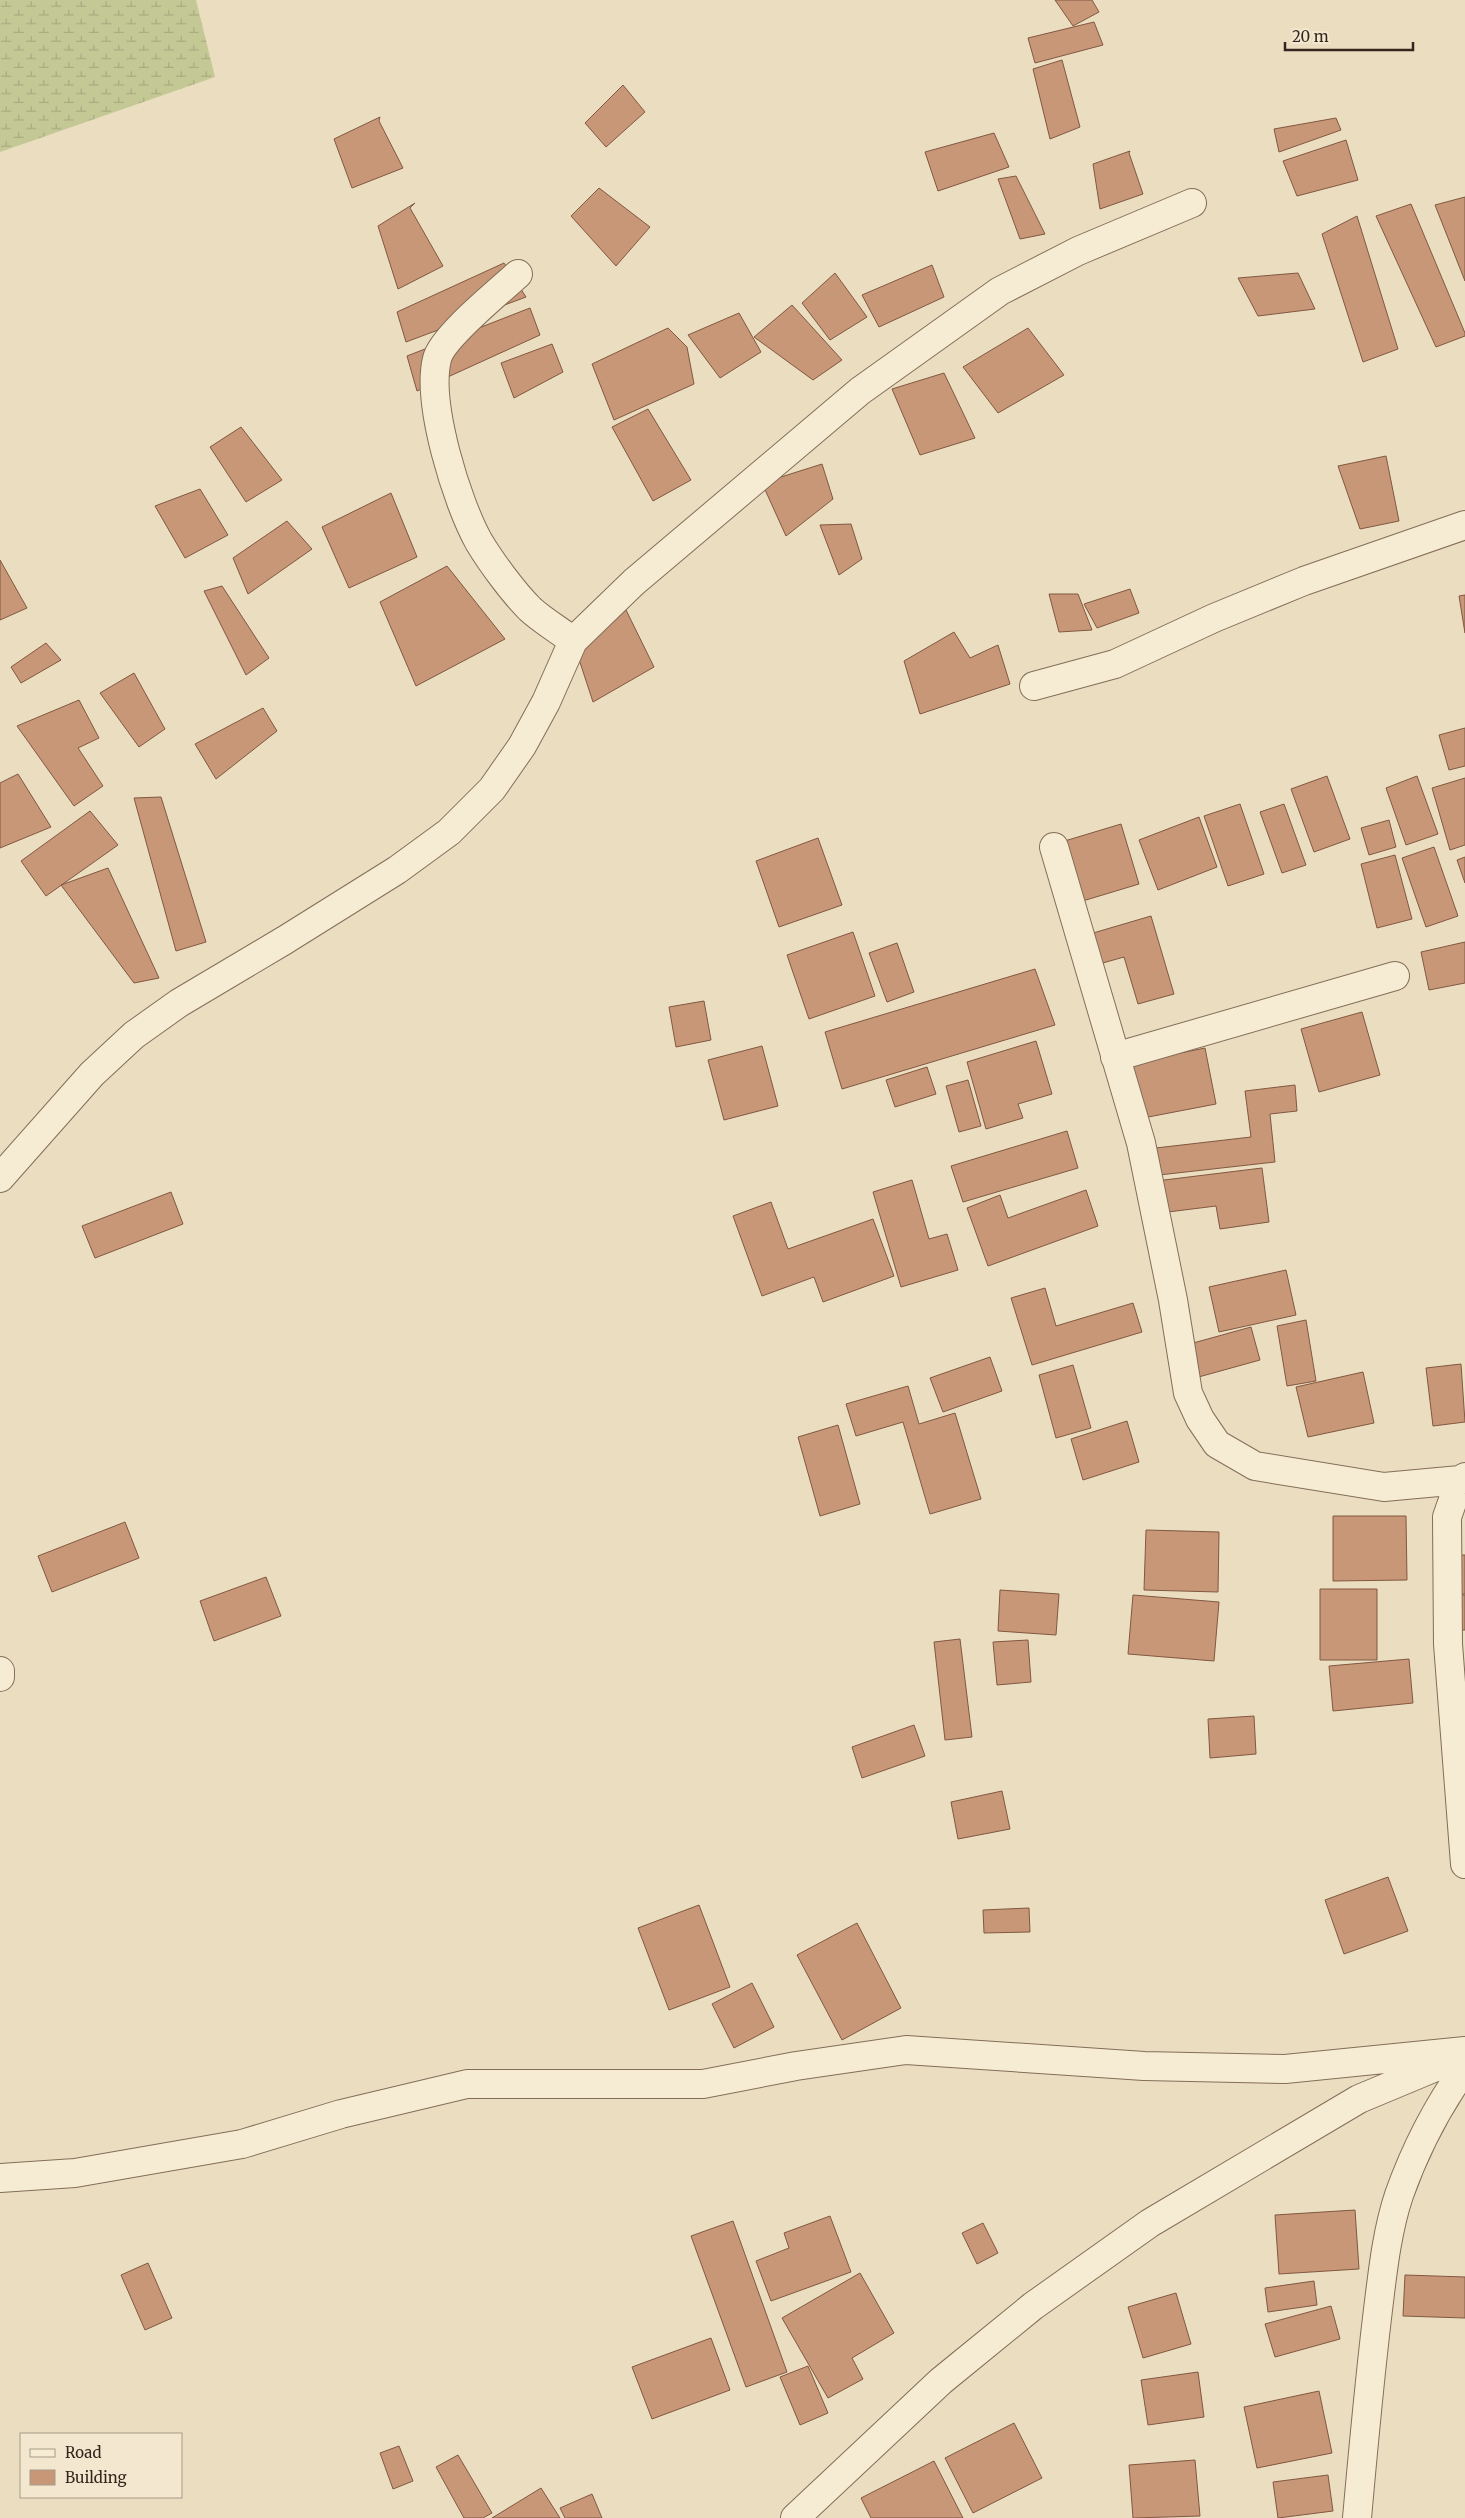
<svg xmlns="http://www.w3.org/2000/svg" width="1465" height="2518" font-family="Merriweather,serif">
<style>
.wetland{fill:url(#wetland-marsh)}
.building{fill:#c79778;stroke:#815840}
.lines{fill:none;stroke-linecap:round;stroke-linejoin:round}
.minor-casing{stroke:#836e59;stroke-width:30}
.minor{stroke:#f6ebd3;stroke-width:28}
</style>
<defs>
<pattern id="wetland-marsh" width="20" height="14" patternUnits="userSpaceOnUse" patternTransform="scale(1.25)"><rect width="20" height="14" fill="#c3c895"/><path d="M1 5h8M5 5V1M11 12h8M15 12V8" fill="none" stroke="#a8ac80"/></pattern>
</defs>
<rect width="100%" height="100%" fill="#ebddc0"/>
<path class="wetland" d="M0,0H196L215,77L0,152Z"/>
<path class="building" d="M1055,0H1092L1099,12L1073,26Z
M1094,22L1103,45L1035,63L1028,38Z
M1062,60L1080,127L1050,139L1033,69Z
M623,85L645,112L606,147L585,123Z
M380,117L379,121L403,168L352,188L334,139Z
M1336,118L1341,130L1279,152L1274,129Z
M994,133L1009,167L938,191L925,152Z
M1346,140L1358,180L1297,196L1283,161Z
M1130,151L1129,153L1143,194L1100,209L1093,164Z
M1016,176L1045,234L1020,239L998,179Z
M599,188L650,227L616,266L571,216Z
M1465,197V281L1435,205Z
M415,203L410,208L443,266L398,289L378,226Z
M1411,204L1465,333V336L1436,347L1376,216Z
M1357,216L1398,349L1363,362L1322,234Z
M504,263L526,297L406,342L397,312Z
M932,265L944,297L879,327L862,295Z
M835,273L867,317L830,340L802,303Z
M1298,273L1315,309L1258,316L1238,278Z
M792,305L842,360L813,380L754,337Z
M530,308L540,335L417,391L407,356Z
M739,313L761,352L720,378L688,335Z
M668,328L687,347L694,384L614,420L592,364Z
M1028,328L1064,375L998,413L963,367Z
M552,344L563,372L514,398L501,363Z
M944,373L975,438L920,455L892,389Z
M648,409L691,480L653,501L612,427Z
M241,427L282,480L246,502L210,447Z
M1386,456L1399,521L1360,529L1338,466Z
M822,464L833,499L786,536L762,483Z
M200,489L228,535L185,558L155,506Z
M391,493L417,557L349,588L322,527Z
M287,521L312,549L248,594L233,558Z
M851,524L862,559L839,575L820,525Z
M0,560L27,608L0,620Z
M447,566L505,639L416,686L380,602Z
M222,586L269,658L246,675L204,591Z
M1130,589L1139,613L1097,628L1084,604Z
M1049,594H1078L1092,630L1059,632Z
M1465,595V633L1459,596Z
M626,610L654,667L593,702L573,641Z
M954,632L970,658L998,645L1010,684L920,714L904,661Z
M46,643L61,660L21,683L11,667Z
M134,673L165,729L139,747L100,693Z
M79,700L99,738L78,748L103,786L74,806L17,726Z
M263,708L277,731L216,779L195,744Z
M1465,728V766L1449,770L1439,735Z
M18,774L51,827L0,848V783Z
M1327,776L1350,839L1314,852L1291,789Z
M1417,776L1438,834L1406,845L1386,788Z
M1465,778V845L1450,850L1432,788Z
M161,797L206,942L176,951L134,798Z
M1240,804L1264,874L1228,886L1204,816Z
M1284,804L1306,865L1282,873L1260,812Z
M90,811L118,845L46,896L21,861Z
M1199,817L1217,867L1158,890L1139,840Z
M1389,820L1396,847L1369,855L1361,828Z
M1121,824L1139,884L1076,903L1058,843Z
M818,838L842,905L779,927L756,861Z
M1434,847L1458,916L1426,927L1402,858Z
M1395,855L1412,919L1377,928L1361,864Z
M1465,857V883L1457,860Z
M108,868L159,978L134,983L61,885Z
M1151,916L1174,994L1138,1004L1124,957L1092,966L1083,936Z
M853,932L875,996L809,1019L787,955Z
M1465,942V983L1429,990L1421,952Z
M897,943L914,992L887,1002L869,953Z
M1035,969L1055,1025L842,1089L825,1032Z
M704,1001L711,1040L676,1047L669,1007Z
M1362,1012L1380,1075L1319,1092L1301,1029Z
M1036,1041L1052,1094L1018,1104L1023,1118L986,1129L967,1062Z
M762,1046L778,1106L724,1120L708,1060Z
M1205,1048L1216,1104L1143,1118L1132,1063Z
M927,1067L936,1094L895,1107L886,1080Z
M968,1080L981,1126L959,1132L946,1086Z
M1295,1085L1297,1111L1270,1114L1275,1162L1150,1176L1147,1149L1251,1137L1245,1091Z
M1067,1131L1078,1168L963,1202L951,1166Z
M1262,1168L1269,1222L1220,1229L1216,1206L1160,1213L1156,1181Z
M912,1180L929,1239L947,1234L958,1270L901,1287L873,1192Z
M1086,1190L1098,1226L988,1266L967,1208L1000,1195L1008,1218Z
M171,1192L183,1224L95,1258L82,1226Z
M771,1202L788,1249L873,1219L894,1276L823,1302L814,1277L762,1296L733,1216Z
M1286,1270L1296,1315L1219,1332L1209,1287Z
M1045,1288L1056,1326L1133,1303L1142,1332L1032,1365L1011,1298Z
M1306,1320L1316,1381L1287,1386L1277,1326Z
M1251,1327L1260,1360L1195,1378L1186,1345Z
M990,1357L1002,1391L943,1412L930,1378Z
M1461,1364L1465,1422L1433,1426L1426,1368Z
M1073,1365L1091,1428L1056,1438L1039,1375Z
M1363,1372L1374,1423L1308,1437L1296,1387Z
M908,1386L919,1424L955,1413L981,1499L930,1514L903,1422L856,1436L846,1404Z
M1127,1421L1139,1462L1083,1480L1071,1439Z
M838,1425L860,1504L820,1516L798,1437Z
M1333,1516H1406L1407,1580L1333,1581Z
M125,1522L139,1558L52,1592L38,1556Z
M1146,1530L1219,1532L1218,1592L1144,1590Z
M1454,1555H1465V1594H1456Z
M266,1577L281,1616L214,1641L200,1601Z
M1320,1589H1377V1660H1320Z
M1000,1590L1059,1594L1056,1635L998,1631Z
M1133,1595L1219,1602L1214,1661L1128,1654Z
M1457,1595H1465V1630H1456Z
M960,1639L972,1737L945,1740L934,1642Z
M1028,1640L1031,1682L997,1685L993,1642Z
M1409,1659L1413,1703L1333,1711L1329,1666Z
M1254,1716L1256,1754L1210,1758L1208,1719Z
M914,1725L925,1756L862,1778L852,1747Z
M1002,1791L1010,1829L958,1839L951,1802Z
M1388,1877L1408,1931L1344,1954L1325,1900Z
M699,1905L730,1987L669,2010L638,1928Z
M1029,1908L1030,1932L984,1933L983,1910Z
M857,1923L901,2008L842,2040L797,1955Z
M752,1983L774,2027L734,2048L712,2004Z
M1355,2210L1359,2269L1279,2274L1275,2215Z
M830,2216L851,2272L771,2301L756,2261L789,2248L784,2233Z
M733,2221L787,2372L746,2387L691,2236Z
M983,2223L998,2253L977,2264L962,2233Z
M148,2263L172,2318L145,2330L121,2275Z
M860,2273L894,2333L852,2358L863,2379L828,2398L782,2318Z
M1405,2275L1465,2277V2318L1403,2316Z
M1314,2281L1317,2305L1268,2312L1265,2288Z
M1176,2293L1191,2344L1143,2358L1128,2307Z
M1331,2306L1340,2339L1275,2357L1265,2324Z
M711,2338L730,2390L652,2419L632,2367Z
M808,2366L828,2413L800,2425L780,2377Z
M1198,2372L1204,2417L1148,2425L1141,2380Z
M1319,2391L1332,2453L1257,2468L1244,2407Z
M1014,2423L1042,2478L973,2513L945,2458Z
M399,2446L413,2481L393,2489L380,2453Z
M458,2455L492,2513L483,2518H464L436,2467Z
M1195,2460L1200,2516L1133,2518L1129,2465Z
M934,2461L963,2518H871L861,2498Z
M1328,2475L1333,2511L1278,2518L1273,2482Z
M541,2488L560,2518H492Z
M592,2494L602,2518H565L560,2508Z"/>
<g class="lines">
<defs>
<path id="minor" d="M518,274C500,291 442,337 437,359C426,403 457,503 479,542C491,562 513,592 530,609C543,621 559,630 573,641
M1034,686L1115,664L1214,618L1304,581L1465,525
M1054,847L1141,1143L1173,1300L1188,1393L1200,1419L1217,1444L1255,1466L1384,1487L1460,1480
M1115,1057L1395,976
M0,1178L92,1074L134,1035L179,1003L285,940L397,870L449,832L492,789L522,746L546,702L573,641L634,582L860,391L1000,291L1078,251L1192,203
M1465,1477L1460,1480L1447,1517L1448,1644L1465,1864
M0,1671V1677
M0,2178L75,2173L242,2144L341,2114L467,2084H703L796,2066L906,2050L1144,2066L1285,2069L1465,2051
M795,2518L941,2381L1033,2306L1150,2223L1359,2099L1450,2061
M1357,2518C1363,2451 1369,2385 1377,2318C1382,2278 1386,2234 1399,2195C1415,2150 1437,2107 1465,2068"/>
</defs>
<use href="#minor" class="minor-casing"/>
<use href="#minor" class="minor"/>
</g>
<rect x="20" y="2433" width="162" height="65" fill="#f3e8cf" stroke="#a69b88"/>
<rect x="30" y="2449" width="25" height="8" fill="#f6ebd3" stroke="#a69b88"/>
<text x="65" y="2458" font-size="15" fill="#33271d">Road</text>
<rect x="30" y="2470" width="25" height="15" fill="#c79778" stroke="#a69b88"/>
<text x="65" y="2483" font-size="15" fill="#33271d">Building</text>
<path d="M1285 42v8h128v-8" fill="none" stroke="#33271d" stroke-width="2.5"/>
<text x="1292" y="42" font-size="15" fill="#33271d" stroke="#f3e8cf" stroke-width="4" paint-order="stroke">20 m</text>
</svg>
